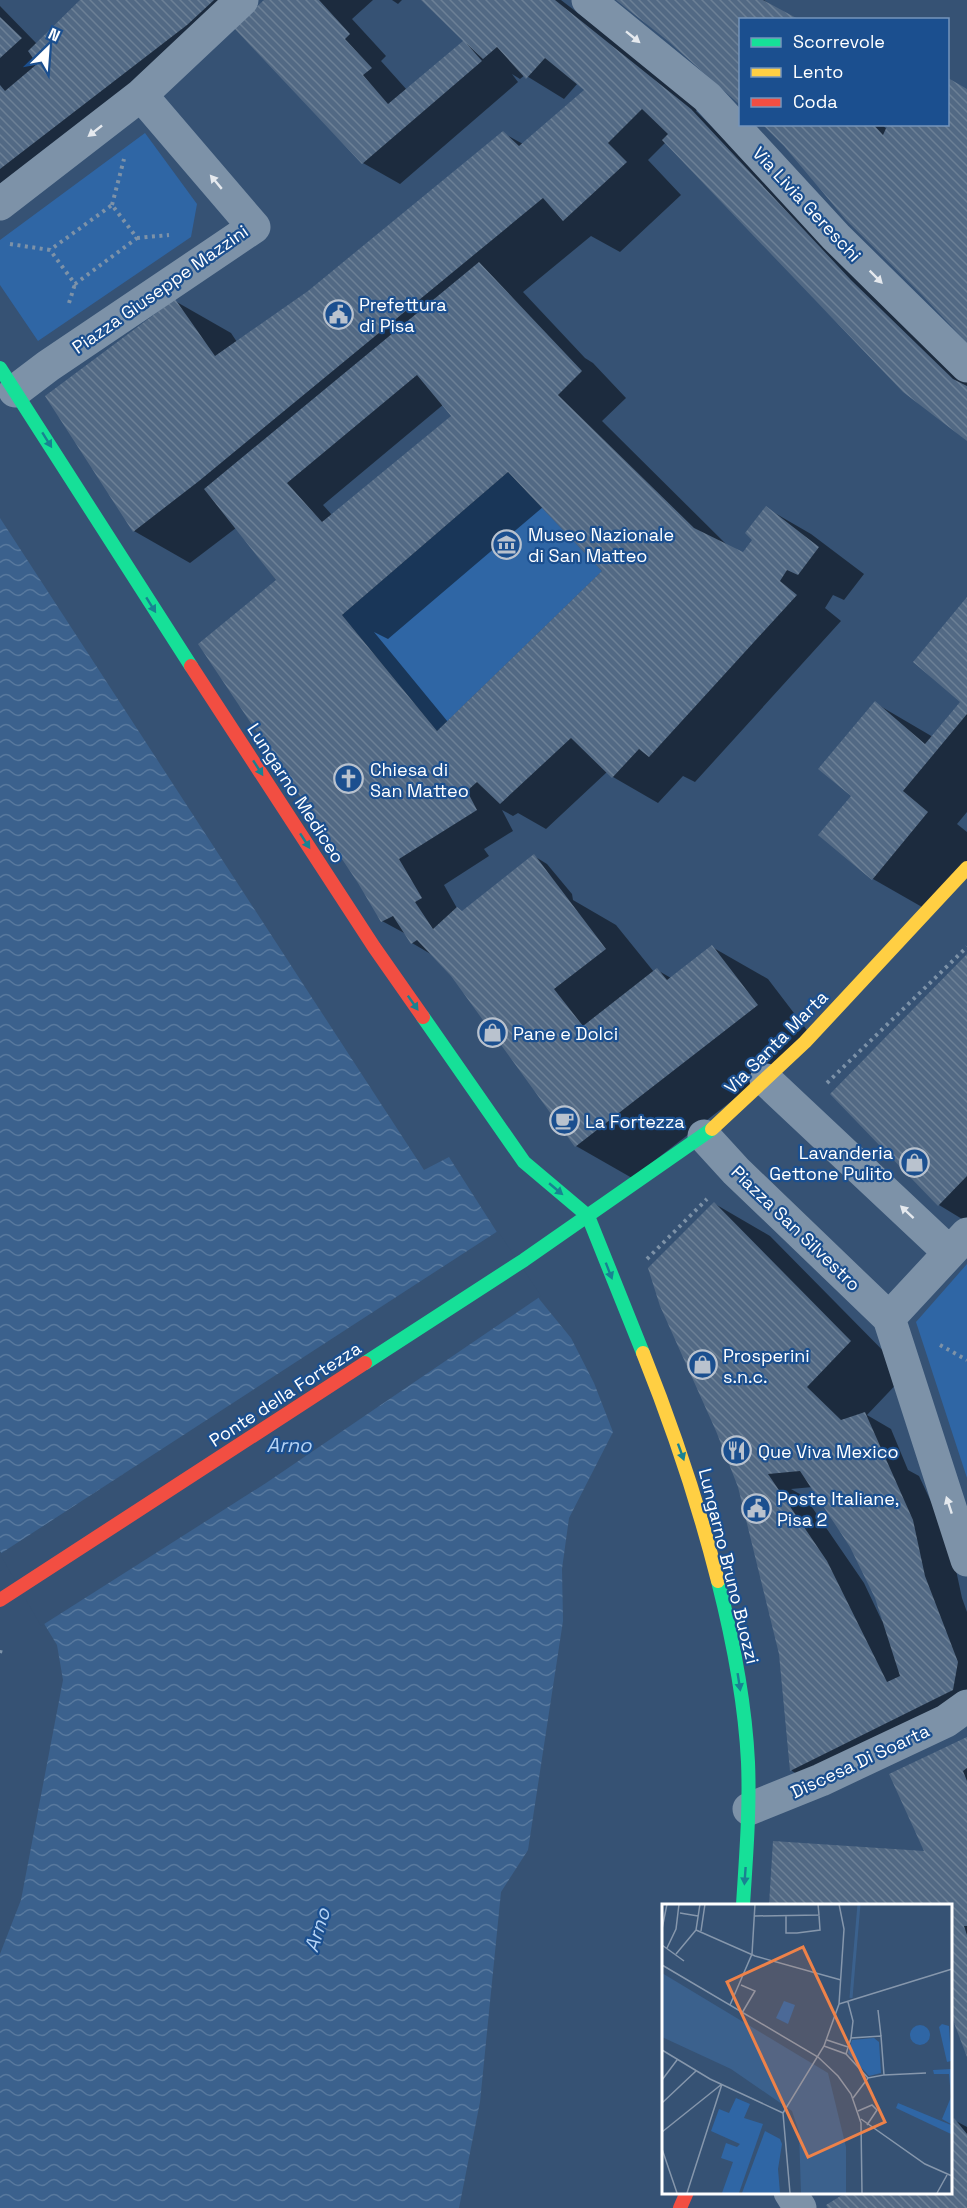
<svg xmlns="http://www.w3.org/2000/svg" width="967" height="2208" font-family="'Space Grotesk',sans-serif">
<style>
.green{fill:#2f66a5}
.water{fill:url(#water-waves)}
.pier{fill:#365274}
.shadow{fill:#0007;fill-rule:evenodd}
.building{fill:url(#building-back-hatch);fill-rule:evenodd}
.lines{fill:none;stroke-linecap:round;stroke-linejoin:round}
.path{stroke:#7d92a8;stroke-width:4;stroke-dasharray:3 4.5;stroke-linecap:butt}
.street{stroke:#7d92a8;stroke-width:33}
.fast{stroke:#16e098;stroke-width:14}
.slow{stroke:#ffcf43;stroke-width:14}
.jam{stroke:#f24e42;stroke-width:14}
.oneway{fill:#e5e9ee}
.oneway2{fill:#198292}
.labels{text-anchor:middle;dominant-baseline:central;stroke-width:4.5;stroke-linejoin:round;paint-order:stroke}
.street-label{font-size:18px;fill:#fff;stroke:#1b4f8f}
.poi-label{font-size:18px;fill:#fff;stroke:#1b4f8f;text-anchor:start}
.water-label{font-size:20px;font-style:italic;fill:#b5d3f5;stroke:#1b4f8f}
.inset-river{fill:none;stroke:#3b618d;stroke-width:3}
.inset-road{fill:none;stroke:#8697ac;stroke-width:1.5}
.view{fill:#ee8249;fill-opacity:0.15;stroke:#ee8249;stroke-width:3}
.inset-edge{fill:none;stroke:#fff;stroke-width:3}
</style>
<defs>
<pattern id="water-waves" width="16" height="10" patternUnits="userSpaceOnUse" patternTransform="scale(1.5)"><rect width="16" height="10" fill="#3b618d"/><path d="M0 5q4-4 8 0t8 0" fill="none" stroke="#58799e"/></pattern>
<pattern id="building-back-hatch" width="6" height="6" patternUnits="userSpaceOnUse" patternTransform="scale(1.5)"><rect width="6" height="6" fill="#526984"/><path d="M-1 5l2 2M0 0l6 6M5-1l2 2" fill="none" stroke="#6c8096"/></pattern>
</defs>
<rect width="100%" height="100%" fill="#365274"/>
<path class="green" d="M145,133L197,204L191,237L38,341L0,285V240Z
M508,472L602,571L437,731L342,615Z
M967,1264V1478L916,1322Z"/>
<path class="water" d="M0,518L424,1170L449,1157L540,1300L571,1338L594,1383L613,1432L569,1518L562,1569L563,1621L528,1850L501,1892L480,2102L459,2208H0V1954L21,1900L63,1680L57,1645L0,1551Z"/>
<path class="pier" d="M498,1231L541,1296L266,1483L41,1626L0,1554Z"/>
<path class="shadow" d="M82,0H256L0,204V6L37,44Z
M266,0H373L352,19L386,56L381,61L407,90L466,41L423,0H561L700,107L696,111L967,380V439L666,142L648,160L681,195L620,252L591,236L523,292L585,358L593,363L626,398L602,421L730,548L743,554L754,540L766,508L811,534L864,574L844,600L833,595L825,608L841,621L695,782L683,776L658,803L613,777L607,772L546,829L518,813L513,816L502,810L513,831L484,849L489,856L444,885L458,910L463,913L534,856L547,864L572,894L573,900L616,925L654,972L657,970L671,978L712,947L768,979L813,1038L632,1178L576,1146L452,975L434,956L412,943L406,934L382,921L277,581L236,528L190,563L134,531L175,301L231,333L237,342L308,292L503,133L523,144L586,90L578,83L564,99L525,75L520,79L512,74L518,82L400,184L363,163ZM444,404L453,415L332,515L323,505ZM543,507L604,571L448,722L374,632L388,639Z
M392,0H402L398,4Z
M618,0H764L778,10L740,20V103L669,40Z
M948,80L967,91V341L785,145L764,124H882L887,130L948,124Z
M967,600V812L957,824L967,832V865L929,911L873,879L820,835L853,796L875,703L933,737L962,702Z
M967,956V1222L939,1205L832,1094Z
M715,1204L770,1236L906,1374L867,1415L891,1429L908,1470L919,1476L950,1542L962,1598L967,1612V1722L828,1792L792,1771L781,1653ZM813,1487L852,1546L877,1597L884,1620L882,1621L864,1583L805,1497L791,1489Z
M967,1739V2054L950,2012V1905H770L931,1853Z
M954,2120L967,2127V2208H830L828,2206L849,2192H950V2122Z"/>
<path class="building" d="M80,0H214L187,25L0,169V85L5,91L37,64L28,51Z
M264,0H319L350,34L345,39L372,68L363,75L388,104L463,41L421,0H555L691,109L851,280L953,379L967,386V441L903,392L662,140L668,134L642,109L608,143L627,162L563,221L543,198L199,481L133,532L45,396L175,299L215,356L308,291L503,131L519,146L584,90L545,58L526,79L497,47L483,59L466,43L482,61L362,164L234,28Z
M616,0H763L800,20H740V105L668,41Z
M0,17L22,38L0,58Z
M948,78L967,89V343L922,295L846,220L784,146L762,124H873L883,135L888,124H948Z
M479,262L582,371L558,395L694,528L743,552L752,540L745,533L766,506L819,547L798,575L787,570L780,581L797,595L649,757L639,749L612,778L571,738L500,804L477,782L467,791L477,810L399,859L422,898L415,902L433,929L457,907L462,911L534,854L606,949L554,989L583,1026L657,968L667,980L712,945L758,1005L575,1147L451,976L417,940L411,944L393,916L381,922L358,883L198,644L276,580L204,489ZM417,375L451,416L322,522L287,483ZM508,472L602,571L437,731L342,615Z
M967,597V714L903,791L928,812L872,880L818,835L851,796L818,769L875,701L925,744L960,702L913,662Z
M967,954V1176L938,1206L830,1094Z
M714,1202L851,1341L807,1387L841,1420L865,1412L913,1520L925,1576L958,1662L953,1690L790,1771L779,1654L738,1487L716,1431L660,1306L648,1268ZM800,1471L850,1547L875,1598L900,1676L887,1682L827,1561L768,1474Z
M967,1737V1768L963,1771L967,1781V1926H964L967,1935V2057L951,2015V1905H769L773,1841L924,1851L889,1774Z
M954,2118L967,2134V2208H828L826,2205L847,2192H951V2121Z"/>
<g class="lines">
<path class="path" d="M112,205L124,159
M137,238L169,235
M10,244L50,250L75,284L137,238L112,205L50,250
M69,303L75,284
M827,1083L967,947
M647,1259L707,1199
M940,1345L967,1360
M0,1653L1,1649"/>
<path class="street" d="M588,0L707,97L836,237L967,366
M0,204L141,95L242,0
M15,391L48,366L254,227L141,95
M766,1080L949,1252
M704,1136L736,1171L889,1318L967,1560
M889,1318L967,1234
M749,1809L821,1780L946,1721L967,1706
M790,2192L800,2208"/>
<path class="fast" d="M0,368L191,666
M423,1017L524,1162L588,1216L643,1353
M365,1363L524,1260L712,1129
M718,1581C733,1640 745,1701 748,1762C750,1810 746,1857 743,1905"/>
<path class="slow" d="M712,1129L805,1042L967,868
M643,1353C673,1428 698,1502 718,1581"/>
<path class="jam" d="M191,666L374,947L423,1017
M0,1600L365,1363
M680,2208L687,2192"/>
</g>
<defs><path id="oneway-solid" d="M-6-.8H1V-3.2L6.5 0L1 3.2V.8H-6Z" transform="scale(1.5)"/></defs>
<g class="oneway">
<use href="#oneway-solid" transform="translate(633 37) rotate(39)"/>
<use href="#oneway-solid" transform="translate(95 131) rotate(142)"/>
<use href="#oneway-solid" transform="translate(216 182) rotate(-130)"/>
<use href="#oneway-solid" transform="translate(876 277) rotate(45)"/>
<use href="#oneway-solid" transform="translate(907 1212) rotate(-137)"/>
<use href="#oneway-solid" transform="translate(949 1505) rotate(-108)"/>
</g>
<g class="oneway2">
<use href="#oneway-solid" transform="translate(47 440) rotate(58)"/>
<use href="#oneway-solid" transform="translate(151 605) rotate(58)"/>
<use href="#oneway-solid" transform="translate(258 768) rotate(57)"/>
<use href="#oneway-solid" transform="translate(305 841) rotate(57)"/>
<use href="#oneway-solid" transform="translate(413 1003) rotate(55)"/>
<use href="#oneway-solid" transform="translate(556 1189) rotate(40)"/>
<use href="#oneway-solid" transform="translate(609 1271) rotate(69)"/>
<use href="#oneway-solid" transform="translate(681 1452) rotate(70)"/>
<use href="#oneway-solid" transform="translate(739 1682) rotate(81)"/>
<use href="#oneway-solid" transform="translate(745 1876) rotate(94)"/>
</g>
<defs>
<symbol id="civic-ring" viewBox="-11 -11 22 22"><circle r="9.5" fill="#1b4f8f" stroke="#b9c2ce" stroke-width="1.5"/><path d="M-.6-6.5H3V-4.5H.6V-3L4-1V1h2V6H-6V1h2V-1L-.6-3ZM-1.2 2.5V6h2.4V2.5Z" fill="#b9c2ce"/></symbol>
<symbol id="museum-ring" viewBox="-11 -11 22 22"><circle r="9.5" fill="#1b4f8f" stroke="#b9c2ce" stroke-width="1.5"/><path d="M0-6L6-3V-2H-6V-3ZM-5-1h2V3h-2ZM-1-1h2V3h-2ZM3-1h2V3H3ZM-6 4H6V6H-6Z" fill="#b9c2ce"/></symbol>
<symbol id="church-ring" viewBox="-11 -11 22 22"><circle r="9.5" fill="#1b4f8f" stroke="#b9c2ce" stroke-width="1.5"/><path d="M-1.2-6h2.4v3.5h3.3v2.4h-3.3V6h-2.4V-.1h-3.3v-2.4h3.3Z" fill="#b9c2ce"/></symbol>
<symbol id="shop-ring" viewBox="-11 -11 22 22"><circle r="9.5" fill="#1b4f8f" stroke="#b9c2ce" stroke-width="1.5"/><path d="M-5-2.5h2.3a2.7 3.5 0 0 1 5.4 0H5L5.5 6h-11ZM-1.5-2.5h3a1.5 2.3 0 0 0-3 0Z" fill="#b9c2ce"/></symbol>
<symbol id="cafe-ring" viewBox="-11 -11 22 22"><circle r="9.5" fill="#1b4f8f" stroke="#b9c2ce" stroke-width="1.5"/><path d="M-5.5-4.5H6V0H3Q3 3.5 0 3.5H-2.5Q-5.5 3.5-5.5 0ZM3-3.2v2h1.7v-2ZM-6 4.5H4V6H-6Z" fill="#b9c2ce"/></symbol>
<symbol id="restaurant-ring" viewBox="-11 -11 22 22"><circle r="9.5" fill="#1b4f8f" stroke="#b9c2ce" stroke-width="1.5"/><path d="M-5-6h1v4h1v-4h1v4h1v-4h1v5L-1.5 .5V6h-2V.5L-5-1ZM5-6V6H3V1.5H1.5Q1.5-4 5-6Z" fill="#b9c2ce"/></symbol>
</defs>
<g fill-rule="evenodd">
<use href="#civic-ring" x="322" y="298" width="33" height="33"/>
<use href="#museum-ring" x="490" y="528" width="33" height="33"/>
<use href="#church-ring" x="332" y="762" width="33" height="33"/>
<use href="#shop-ring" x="476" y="1016" width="33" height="33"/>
<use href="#cafe-ring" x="548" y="1104" width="33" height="33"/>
<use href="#shop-ring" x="898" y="1146" width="33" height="33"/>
<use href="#shop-ring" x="686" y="1348" width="33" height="33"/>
<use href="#restaurant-ring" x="720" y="1434" width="33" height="33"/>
<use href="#civic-ring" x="740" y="1492" width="33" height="33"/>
</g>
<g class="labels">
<g class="street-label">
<text transform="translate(807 204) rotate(47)">Via Livia Gereschi</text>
<text transform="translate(160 289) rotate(-35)">Piazza Giuseppe Mazzini</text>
<text transform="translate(296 793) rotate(57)">Lungarno Mediceo</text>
<text transform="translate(776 1042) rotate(-45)">Via Santa Marta</text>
<text transform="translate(796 1228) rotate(44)">Piazza San Silvestro</text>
<text transform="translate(285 1394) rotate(-33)">Ponte della Fortezza</text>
<text transform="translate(729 1566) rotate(76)">Lungarno Bruno Buozzi</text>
<text transform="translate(860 1761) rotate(-25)">Discesa Di Soarta</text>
</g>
<g class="poi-label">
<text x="359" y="304">Prefettura<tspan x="359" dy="21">di Pisa</tspan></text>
<text x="528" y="534">Museo Nazionale<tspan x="528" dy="21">di San Matteo</tspan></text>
<text x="370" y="769">Chiesa di<tspan x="370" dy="21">San Matteo</tspan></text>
<text x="513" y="1033">Pane e Dolci</text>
<text x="585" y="1121">La Fortezza</text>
<text x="893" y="1152" text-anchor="end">Lavanderia<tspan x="893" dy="21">Gettone Pulito</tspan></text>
<text x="723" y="1355">Prosperini<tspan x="723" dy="21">s.n.c.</tspan></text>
<text x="758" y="1451">Que Viva Mexico</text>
<text x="777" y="1498">Poste Italiane,<tspan x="777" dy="21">Pisa 2</tspan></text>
</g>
<g class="water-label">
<text x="289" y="1445">Arno</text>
<text transform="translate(317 1930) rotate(-73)">Arno</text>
</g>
</g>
<g transform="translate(662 1904)">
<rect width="290" height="290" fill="#365274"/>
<path d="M122,97L133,101L126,120L114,114ZM280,120L287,122L289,157L285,158L277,123ZM248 131a10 10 0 1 1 20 0a10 10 0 1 1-20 0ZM212,134L217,138L219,169L207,172L186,149L190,136ZM289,165H290L289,220L280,215L289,193L287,170H272L271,166ZM74,194L88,200L82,214L101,220L77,289H60L71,258L59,254L64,239L75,243L78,240L49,227L57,205L67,209ZM236,199L289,221V230L234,204ZM103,227L118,235L120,240L116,265L118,289H80Z" fill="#2f66a5"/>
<path d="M0,69L166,169L184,243V289H139L137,228L130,207L69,165L0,133Z" fill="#3b618d"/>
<path class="inset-river" d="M189,94L197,0"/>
<path class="inset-road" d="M38,0L34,26L93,52L179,76M18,9L36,12M93,12L157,11L156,0M124,12V29H135L158,26L157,11M0,25L5,0M39,27L43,0M0,41L22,57M5,44L14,25L17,0M14,50L34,26M0,61L156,153L176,172L189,190L199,219L200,289M79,81L93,87L80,109M186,98L191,117L189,134M177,100L290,65M68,101L90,50L93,0M216,106L219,132M165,136L186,143M162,142L184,150L206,174L222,171L219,132L189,134L184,150M0,146L48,175L121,209M222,171L264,169M0,176L15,156M191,194L206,174M0,199L34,167M196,207L210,201L215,206L205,221M121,209L162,142L177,100L182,25L177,0M121,209L128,289M199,215L263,260L290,272M0,228L60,180M0,245L15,289M25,289L60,180M275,289L285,271"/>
<path class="view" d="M141,43L223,218L146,253L65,78Z"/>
<rect width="290" height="290" class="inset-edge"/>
</g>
<rect x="739" y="18" width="210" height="108" fill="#1b4f8f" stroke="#7695bc" stroke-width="1.5"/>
<rect x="751" y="38" width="30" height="9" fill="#16e098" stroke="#7695bc" stroke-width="1.5"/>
<text x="793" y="48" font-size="18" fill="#ffffff">Scorrevole</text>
<rect x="751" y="68" width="30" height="9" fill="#ffcf43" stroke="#7695bc" stroke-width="1.5"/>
<text x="793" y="78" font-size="18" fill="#ffffff">Lento</text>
<rect x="751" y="98" width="30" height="9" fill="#f24e42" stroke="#7695bc" stroke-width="1.5"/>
<text x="793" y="108" font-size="18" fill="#ffffff">Coda</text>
<g transform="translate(48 48) rotate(25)" stroke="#1b4f8f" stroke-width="4.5" paint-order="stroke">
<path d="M0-4.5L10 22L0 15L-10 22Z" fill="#ffffff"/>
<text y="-9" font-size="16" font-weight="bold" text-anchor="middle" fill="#ffffff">N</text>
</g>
</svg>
